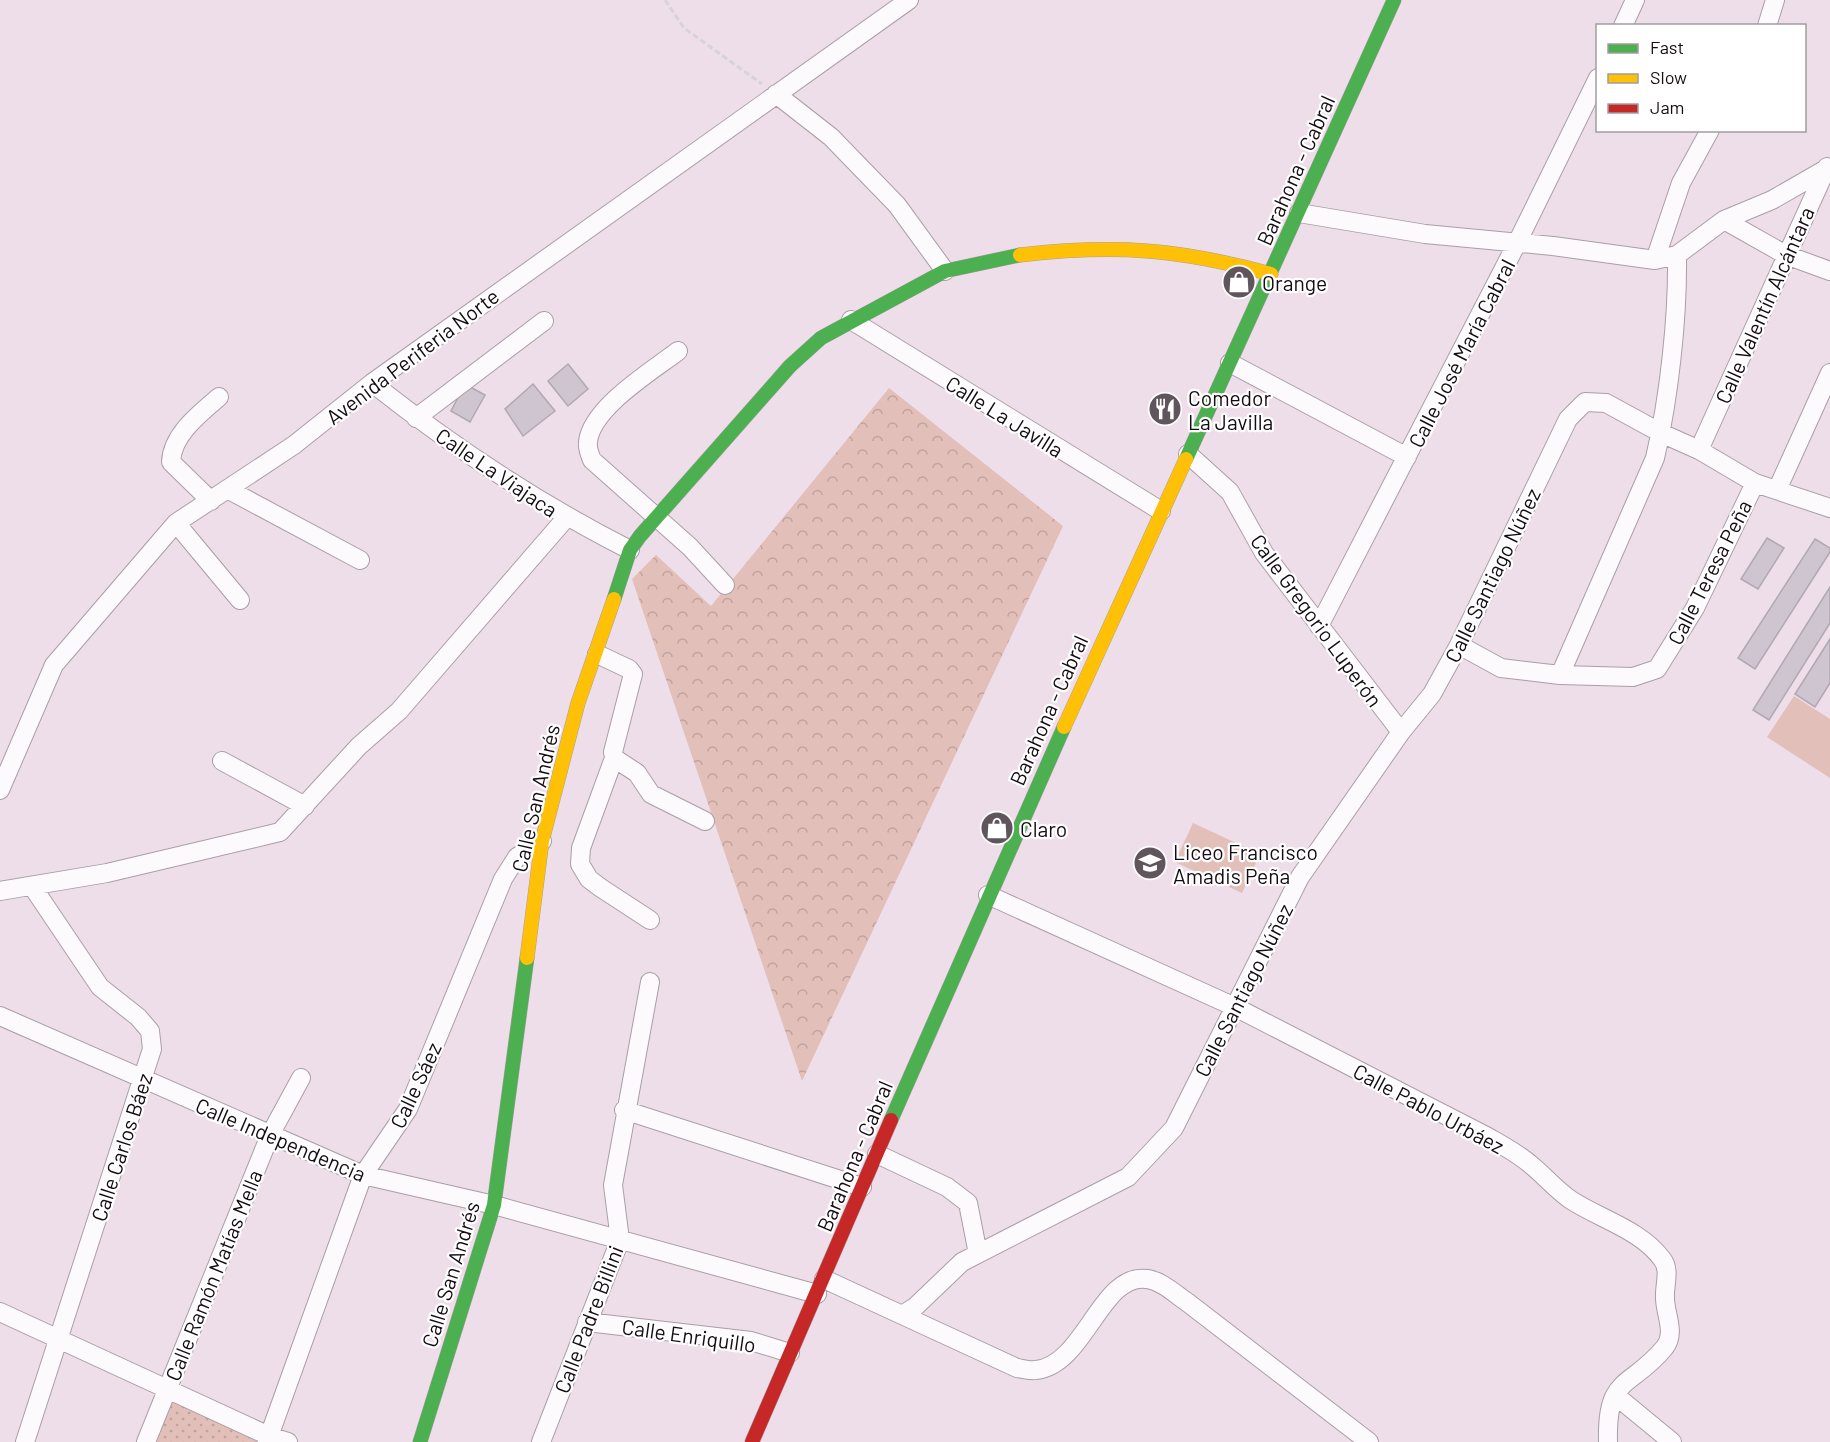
<svg xmlns="http://www.w3.org/2000/svg" width="1830" height="1442" font-family="Barlow,sans-serif">
<style>
.grass{fill:url(#grass-dots)}
.forest{fill:url(#forest-crowns)}
.pitch{fill:#e2bfb8}
.building{fill:#cec5d0;stroke:#b1a8b2;stroke-width:1.5}
.lines{fill:none;stroke-linecap:round;stroke-linejoin:round}
.street-casing{stroke:#aa9ea6;stroke-width:20}
.fast-casing{stroke:#aa9ea6;stroke-width:15}
.slow-casing{stroke:#aa9ea6;stroke-width:15}
.jam-casing{stroke:#aa9ea6;stroke-width:15}
.path{stroke:#d8d3d6;stroke-width:3;stroke-dasharray:6 3;stroke-linecap:butt}
.street{stroke:#fcfafc;stroke-width:18}
.fast{stroke:#4caf50;stroke-width:14}
.slow{stroke:#ffc107;stroke-width:14}
.jam{stroke:#c62828;stroke-width:14}
.labels{text-anchor:middle;dominant-baseline:central;stroke-width:4.5;stroke-linejoin:round;paint-order:stroke}
.street-label{font-size:21px;fill:#150b12;stroke:#fff}
.poi-label{font-size:21px;fill:#150b12;stroke:#fff;text-anchor:start}
</style>
<defs>
<pattern id="grass-dots" width="8" height="8" patternUnits="userSpaceOnUse" patternTransform="scale(1.5)"><rect width="8" height="8" fill="#e2bfb8"/><path d="M2 2h.1M6 6h.1" fill="none" stroke="#c1a39d" stroke-width="1.8" stroke-linecap="round"/></pattern>
<pattern id="forest-crowns" width="20" height="18" patternUnits="userSpaceOnUse" patternTransform="scale(1.5)"><rect width="20" height="18" fill="#e2bfb8"/><path d="M2 6a3 3 0 1 1 6 0M12 15a3 3 0 1 1 6 0" fill="none" stroke="#c1a39d"/></pattern>
</defs>
<rect width="100%" height="100%" fill="#eedee9"/>
<path class="grass" d="M171,1400L259,1441V1442H156Z"/>
<path class="forest" d="M889,388L1063,526L802,1081L632,579L656,555L711,606Z"/>
<path class="pitch" d="M1794,696L1830,719V778L1767,737Z
M1193,823L1260,854L1242,893L1175,862Z"/>
<path class="building" d="M568,364L588,389L568,406L548,381Z
M465,384L485,395L470,422L451,411Z
M533,384L555,411L523,436L505,409Z
M1767,538L1784,548L1758,589L1741,579Z
M1815,539L1830,548V552L1755,669L1738,658Z
M1830,587V623L1769,720L1753,710Z
M1830,639V683L1815,707L1795,694Z"/>
<g class="lines">
<defs>
<path id="street" d="M1623,26L1635,0
M1767,26L1775,0
M776,94L831,137L897,205L945,271
M1299,213L1425,234L1553,246L1655,260L1677,255L1724,220L1772,200L1826,169
M1724,220L1786,255L1830,271
M1655,260L1681,183L1710,130
M851,320L1161,511
M678,351C652,371 591,408 588,442C587,448 590,455 592,460L690,547L725,585
M1230,363L1407,457
M372,383C452,446 539,504 630,550
M416,418L544,321
M1699,450L1827,167
M1188,454L1230,492L1264,553L1401,732
M229,490L360,560
M1777,490L1830,373
M211,501L171,462C172,435 199,414 219,397
M176,523L240,600
M1319,626L1516,245L1598,78
M1459,645L1501,668L1560,675L1633,677L1657,669L1695,608L1755,483
M597,654L629,669L633,674L613,752L614,758L637,773L651,794L705,821
M1560,675L1655,458C1669,398 1678,317 1677,255
M614,758L581,848L580,864L589,879L601,888L650,920
M222,761L305,806
M0,790L54,665L176,523L294,445L372,383L909,0
M0,891L107,873L280,832L359,746L399,711L566,518
M988,895L1235,1007L1488,1137C1502,1145 1517,1153 1530,1164C1544,1175 1556,1190 1571,1200C1600,1219 1641,1230 1662,1259C1671,1270 1664,1285 1665,1298C1665,1314 1676,1332 1665,1347C1631,1389 1606,1374 1608,1442
M0,1016L363,1175L494,1205L817,1294
M624,1110L862,1187
M877,1154L947,1187L968,1203L978,1254
M824,1279L902,1315L915,1307L962,1262L1128,1177L1174,1128L1300,877L1401,732L1432,694L1459,645L1568,419L1585,402L1606,403L1661,433L1699,450L1755,483L1830,508
M0,1312L269,1436L288,1442
M902,1315L1017,1368C1023,1369 1030,1371 1036,1370C1085,1365 1101,1272 1147,1279C1162,1281 1175,1294 1187,1302L1369,1442
M587,1322L751,1341L790,1353
M1615,1395L1672,1442
M25,1442L152,1049L150,1031L138,1017L100,987L32,886
M146,1442L270,1135L301,1078
M267,1442L363,1175L408,1109L503,879L517,857L542,841
M541,1442L620,1240L613,1185L650,982"/>
<path id="fast" d="M1186,459L1394,0
M614,599L630,550L640,536L790,366L821,338L945,271L1020,255
M891,1120L1064,727
M420,1442L494,1205L527,958"/>
<path id="slow" d="M1020,255C1116,244 1179,249 1271,274
M1064,727L1186,459
M527,958L542,841L578,703L614,599"/>
<path id="jam" d="M752,1442L891,1120"/>
</defs>
<use href="#street" class="street-casing"/>
<use href="#fast" class="fast-casing"/>
<use href="#slow" class="slow-casing"/>
<use href="#jam" class="jam-casing"/>
<path class="path" d="M665,0L684,28L762,84"/>
<use href="#street" class="street"/>
<use href="#fast" class="fast"/>
<use href="#slow" class="slow"/>
<use href="#jam" class="jam"/>
</g>
<defs>
<symbol id="shop-disc" viewBox="-11 -11 22 22"><circle r="9.5" fill="#61555d" stroke="#fff"/><path d="M-5-2.5h2.3a2.7 3.5 0 0 1 5.4 0H5L5.5 6h-11ZM-1.5-2.5h3a1.5 2.3 0 0 0-3 0Z" fill="#fff"/></symbol>
<symbol id="restaurant-disc" viewBox="-11 -11 22 22"><circle r="9.5" fill="#61555d" stroke="#fff"/><path d="M-5-6h1v4h1v-4h1v4h1v-4h1v5L-1.5 .5V6h-2V.5L-5-1ZM5-6V6H3V1.5H1.5Q1.5-4 5-6Z" fill="#fff"/></symbol>
<symbol id="school-disc" viewBox="-11 -11 22 22"><circle r="9.5" fill="#61555d" stroke="#fff"/><path d="M0-5L7-2L0 1L-7-2ZM-4 1L0 2.5L4 1V4Q0 6-4 4Z" fill="#fff"/></symbol>
</defs>
<g fill-rule="evenodd">
<use href="#shop-disc" x="1220" y="263" width="38" height="38"/>
<use href="#restaurant-disc" x="1146" y="390" width="38" height="38"/>
<use href="#shop-disc" x="978" y="809" width="38" height="38"/>
<use href="#school-disc" x="1131" y="844" width="38" height="38"/>
</g>
<g class="labels">
<g class="street-label">
<text transform="translate(1295 170) rotate(-66)">Barahona - Cabral</text>
<text transform="translate(1764 305) rotate(-66)">Calle Valentín Alcántara</text>
<text transform="translate(1461 353) rotate(-63)">Calle José María Cabral</text>
<text transform="translate(412 356) rotate(-37)">Avenida Periferia Norte</text>
<text transform="translate(1005 416) rotate(32)">Calle La Javilla</text>
<text transform="translate(497 472) rotate(34)">Calle La Viajaca</text>
<text transform="translate(1709 572) rotate(-63)">Calle Teresa Peña</text>
<text transform="translate(1492 575) rotate(-64)">Calle Santiago Núñez</text>
<text transform="translate(1317 620) rotate(54)">Calle Gregorio Luperón</text>
<text transform="translate(1048 710) rotate(-66)">Barahona - Cabral</text>
<text transform="translate(535 798) rotate(-77)">Calle San Andrés</text>
<text transform="translate(1243 990) rotate(-63)">Calle Santiago Núñez</text>
<text transform="translate(415 1085) rotate(-65)">Calle Sáez</text>
<text transform="translate(1429 1108) rotate(28)">Calle Pablo Urbáez</text>
<text transform="translate(281 1139) rotate(23)">Calle Independencia</text>
<text transform="translate(121 1147) rotate(-72)">Calle Carlos Báez</text>
<text transform="translate(854 1156) rotate(-67)">Barahona - Cabral</text>
<text transform="translate(450 1274) rotate(-73)">Calle San Andrés</text>
<text transform="translate(213 1275) rotate(-68)">Calle Ramón Matías Mella</text>
<text transform="translate(588 1319) rotate(-69)">Calle Padre Billini</text>
<text transform="translate(689 1335) rotate(8)">Calle Enriquillo</text>
</g>
<g class="poi-label">
<text x="1262" y="282">Orange</text>
<text x="1188" y="397">Comedor<tspan x="1188" dy="24">La Javilla</tspan></text>
<text x="1020" y="828">Claro</text>
<text x="1173" y="851">Liceo Francisco<tspan x="1173" dy="24">Amadis Peña</tspan></text>
</g>
</g>
<rect x="1596" y="24" width="210" height="108" fill="#ffffff" stroke="#a19da0" stroke-width="1.5"/>
<rect x="1608" y="44" width="30" height="9" fill="#4caf50" stroke="#a19da0" stroke-width="1.5"/>
<text x="1650" y="54" font-size="18" fill="#150b12">Fast</text>
<rect x="1608" y="74" width="30" height="9" fill="#ffc107" stroke="#a19da0" stroke-width="1.5"/>
<text x="1650" y="84" font-size="18" fill="#150b12">Slow</text>
<rect x="1608" y="104" width="30" height="9" fill="#c62828" stroke="#a19da0" stroke-width="1.5"/>
<text x="1650" y="114" font-size="18" fill="#150b12">Jam</text>
</svg>
